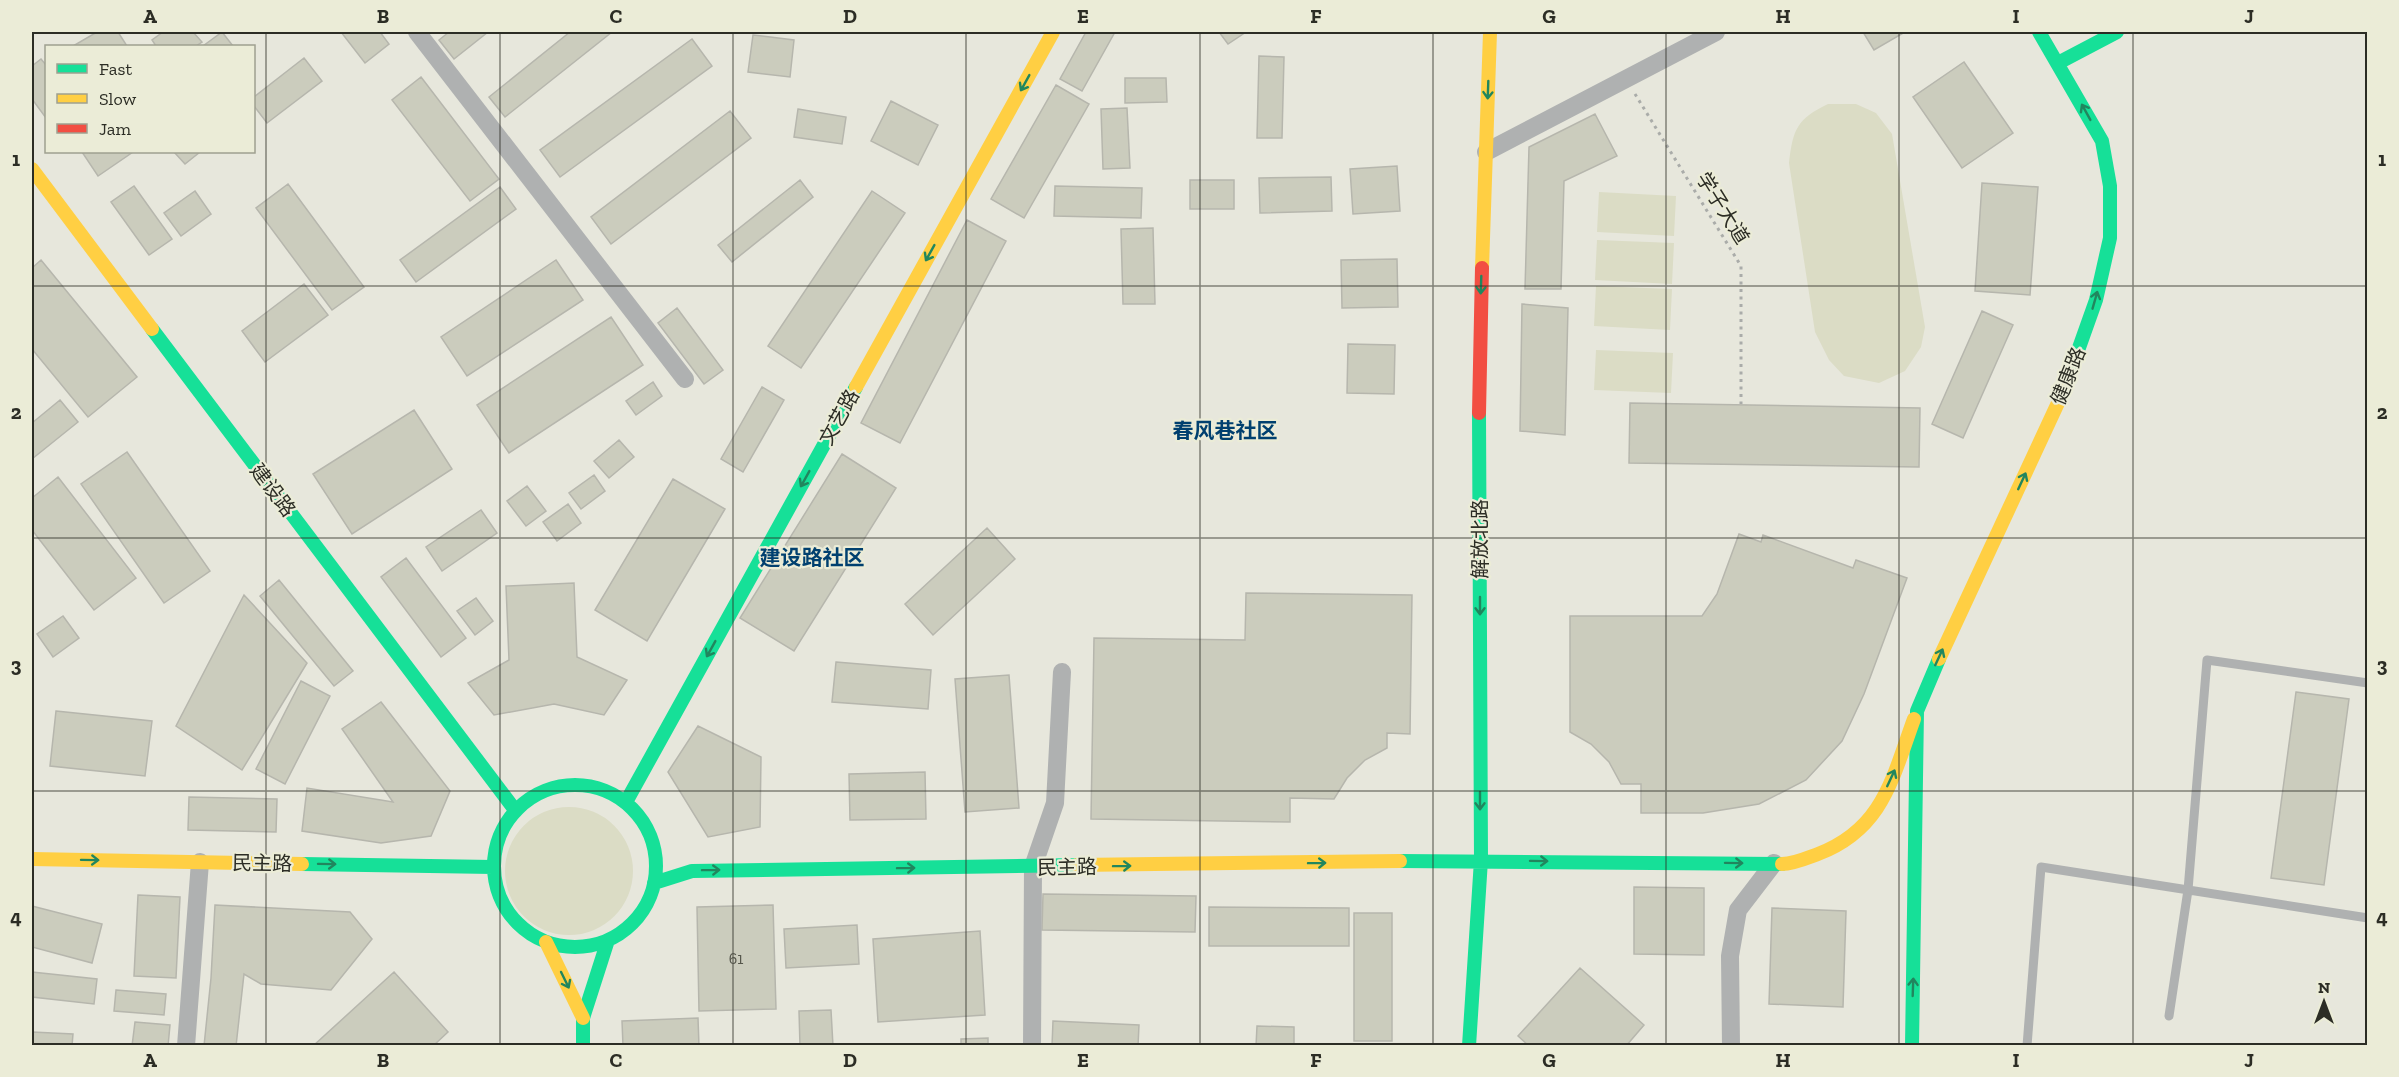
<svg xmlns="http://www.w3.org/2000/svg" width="2399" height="1077" font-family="'Zilla Slab','Noto Sans SC',serif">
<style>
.green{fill:#dbdcc5}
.building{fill:#cbccbd;stroke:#b6b6ad;stroke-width:1.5}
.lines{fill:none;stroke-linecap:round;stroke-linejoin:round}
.path{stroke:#aaaca9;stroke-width:3;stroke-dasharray:3 4.5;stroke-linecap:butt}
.lane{stroke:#afb1b1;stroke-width:9}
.street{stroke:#afb1b1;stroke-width:18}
.fast{stroke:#16e098;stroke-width:14}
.slow{stroke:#ffcf43;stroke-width:14}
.jam{stroke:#f24e42;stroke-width:14}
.oneway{stroke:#21865e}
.grid{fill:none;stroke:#2c2d25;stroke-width:1.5;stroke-opacity:0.55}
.labels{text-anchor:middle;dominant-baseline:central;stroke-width:4.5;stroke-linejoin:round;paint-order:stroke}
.number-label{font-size:16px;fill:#54554b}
.street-label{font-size:20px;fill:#2c2d25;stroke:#ebecd7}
.neighbourhood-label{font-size:21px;font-weight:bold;fill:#00406f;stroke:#ebecd7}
.neatline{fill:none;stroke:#2c2d25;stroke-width:2}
.grid-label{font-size:20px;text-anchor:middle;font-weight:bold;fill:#2c2d25}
</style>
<rect width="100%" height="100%" fill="#e7e7dc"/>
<path class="green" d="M1828,104H1856L1876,113L1892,134L1925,327L1921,347L1905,371L1879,383L1844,376L1829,360L1815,332L1789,163C1793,129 1797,119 1828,104Z
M1599,192L1676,196L1674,236L1597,232Z
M1597,240L1674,243L1672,284L1595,280Z
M1596,286L1672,289L1670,330L1594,326Z
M1596,350L1673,353L1671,393L1594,390Z
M505 871a64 64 0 1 1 128 0a64 64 0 1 1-128 0Z"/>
<path class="building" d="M97,32H118L127,46H73Z
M163,32H193L202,42L196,46H156L152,40Z
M222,32L233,46H203Z
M341,32H380L389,44L365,63Z
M449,32H488L454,59L439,40Z
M570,32H612L505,117L489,97Z
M1086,32H1115L1082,91L1060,79Z
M1219,32H1246L1228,44Z
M1863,32H1905L1874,50Z
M753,35L794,40L790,77L748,72Z
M692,39L712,66L560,177L540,150Z
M1259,56L1284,57L1282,138H1257Z
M304,58L322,81L267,123L254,106V97Z
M41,59L46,65V118L32,99V66Z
M1964,62L2013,133L1962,168L1913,97Z
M421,77L499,179L470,201L392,100Z
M1125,78H1166L1167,102L1125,103Z
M1056,85L1089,104L1024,218L991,199Z
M891,101L938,125L918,165L871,141Z
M1127,108L1130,168L1103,169L1101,109Z
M798,109L846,117L842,144L794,137Z
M730,111L751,138L611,244L591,217Z
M1595,114L1617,156L1564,181L1561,289H1525L1529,147Z
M82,152H133L98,176Z
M174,152H200L185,164Z
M1397,166L1400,211L1353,214L1350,169Z
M1331,177L1332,211L1260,213L1259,178Z
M800,180L813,197L732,262L718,245Z
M1190,180H1234V209H1190Z
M1982,183L2038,187L2030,295L1975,291Z
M288,184L364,287L332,310L256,208Z
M134,186L172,239L149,255L111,202Z
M1055,186L1142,188L1141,218L1054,216Z
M500,187L516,209L416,282L400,260Z
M195,191L211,214L181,236L164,213Z
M872,191L905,213L801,368L768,346Z
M967,220L1006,241L900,443L861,423Z
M1153,228L1155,304H1123L1121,229Z
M1397,259L1398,307L1342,308L1341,260Z
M41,260L137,377L88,417L32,349V268Z
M556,260L583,300L467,376L441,337Z
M304,284L328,315L265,362L242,331Z
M1522,304L1568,308L1565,435L1520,431Z
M677,308L723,370L704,384L658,323Z
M1982,311L2013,325L1963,438L1932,424Z
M611,317L643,365L509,453L477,405Z
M1348,344L1395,345L1394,394L1347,393Z
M653,382L662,396L636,415L626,401Z
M762,387L784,400L743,472L721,459Z
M60,400L78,422L32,459V423Z
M1630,403L1920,408L1919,467L1629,463Z
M414,410L452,469L352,534L313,474Z
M619,440L634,457L609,478L594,461Z
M127,452L210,571L164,603L81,484Z
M842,454L896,488L794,651L740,618Z
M594,475L605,491L581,509L569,493Z
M58,477L136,578L94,610L32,530V498Z
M673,479L725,509L647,641L595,610Z
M527,486L546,511L526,526L507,501Z
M568,504L581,523L557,541L543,522Z
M481,510L497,533L442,571L426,547Z
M987,528L1015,559L933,635L905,604Z
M1739,534L1761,542L1763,535L1853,568L1856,560L1907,578L1864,694L1842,741L1806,780L1759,804L1703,813H1641V784H1621L1609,762L1591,744L1570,732V616H1702L1717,594Z
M406,558L466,638L441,657L381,577Z
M279,580L353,671L334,686L260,596Z
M574,583L577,657L627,680L604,715L554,704L494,715L468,683L509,660L506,586Z
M1246,593L1412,595L1410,734L1387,733V748L1365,760L1347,778L1334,799L1290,798V822L1091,819L1094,638L1245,640Z
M244,595L307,663L242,770L176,726Z
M476,598L493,621L475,635L457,611Z
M63,616L79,638L53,657L37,634Z
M836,662L931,670L928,709L832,702Z
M1009,675L1019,808L965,812L955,679Z
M301,681L330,696L285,784L256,769Z
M2296,692L2349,699L2324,885L2271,878Z
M381,702L450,791L431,836L381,843L302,831L307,788L393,802L342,729Z
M56,711L152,721L145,776L50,766Z
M698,726L761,757L760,827L708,837L668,772Z
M925,772L926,819L850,820L849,774Z
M189,797L277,799L276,832L188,830Z
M1634,887L1704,888V955L1634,954Z
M1043,894L1196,896L1195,932L1042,930Z
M138,895L180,897L176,978L134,976Z
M215,905L350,912L372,939L331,990L261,984L244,974L236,1046H204L211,978Z
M773,905L776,1009L699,1011L697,907Z
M32,906L102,924L92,963L32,947Z
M1209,907L1349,908V946H1209Z
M1772,908L1846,911L1843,1007L1769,1004Z
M1354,913H1392V1041H1354Z
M857,925L859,964L786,968L784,929Z
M980,931L985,1015L878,1022L873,939Z
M1580,968L1644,1025L1626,1046H1529L1518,1036Z
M32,972L97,979L94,1004L32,997Z
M394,972L448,1032L433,1046H313Z
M116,990L166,994L164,1015L114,1011Z
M831,1010L833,1046H800L799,1011Z
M698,1018L699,1046H623L622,1021Z
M1053,1021L1139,1025L1138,1046H1052Z
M135,1022L170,1025L168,1046H132Z
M1257,1026L1294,1027V1046H1256Z
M32,1032L73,1034L72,1046H32Z
M988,1038V1046H961V1039Z"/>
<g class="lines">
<path class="path" d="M1635,94L1741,266V404"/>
<path class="lane" d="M2169,1016L2188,890L2207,660L2368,683
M2027,1046L2041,867L2368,918"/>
<path class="street" d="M417,32L685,379
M1486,152L1716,32
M186,1046L200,862
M1032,1046L1033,867L1055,803L1062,672
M1731,1046L1730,956L1738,910L1774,863"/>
<path class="fast" d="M2039,32L2102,141L2110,186V238L2096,300L2064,390
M2058,63L2117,32
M152,329L515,810
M494 866a81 81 0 1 1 162 0a81 81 0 1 1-162 0Z
M626,802L856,387
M1400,861L1782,864
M302,864L493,867
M654,883L692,871L1077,865
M583,1046V1018L608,940
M1469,1046L1481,860L1479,413
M1912,1046L1917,711L1939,659"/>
<path class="slow" d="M32,169L152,329
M1482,268L1490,32
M856,387L1053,32
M1939,659L2064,390
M32,859L302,864
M1782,864C1794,864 1807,858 1818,854C1883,829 1892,779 1914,719
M1077,865L1400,861
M546,942L583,1018"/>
<path class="jam" d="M1479,413L1482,268"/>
</g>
<defs><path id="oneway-shaft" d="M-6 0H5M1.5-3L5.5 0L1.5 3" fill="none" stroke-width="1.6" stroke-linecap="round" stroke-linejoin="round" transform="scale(1.5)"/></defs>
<g class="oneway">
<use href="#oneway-shaft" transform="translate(1025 83) rotate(119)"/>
<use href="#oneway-shaft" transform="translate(1488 90) rotate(92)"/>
<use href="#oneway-shaft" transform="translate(2086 112) rotate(-119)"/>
<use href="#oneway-shaft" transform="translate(930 253) rotate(119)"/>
<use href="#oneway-shaft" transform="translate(1481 285) rotate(92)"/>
<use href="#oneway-shaft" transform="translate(2095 300) rotate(-74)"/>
<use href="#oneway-shaft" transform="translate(805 479) rotate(119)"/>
<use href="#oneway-shaft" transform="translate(2022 481) rotate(-65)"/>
<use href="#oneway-shaft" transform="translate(1480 606) rotate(90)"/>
<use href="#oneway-shaft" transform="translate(711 649) rotate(119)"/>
<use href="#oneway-shaft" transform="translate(1939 657) rotate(-65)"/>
<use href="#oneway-shaft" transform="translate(1891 778) rotate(-65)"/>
<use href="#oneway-shaft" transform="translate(1480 801) rotate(90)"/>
<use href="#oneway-shaft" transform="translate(90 860) rotate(1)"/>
<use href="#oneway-shaft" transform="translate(1539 861) rotate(1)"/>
<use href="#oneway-shaft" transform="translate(1317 863) rotate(-1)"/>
<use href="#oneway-shaft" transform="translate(1734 863) rotate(1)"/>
<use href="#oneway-shaft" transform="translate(327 864) rotate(1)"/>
<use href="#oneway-shaft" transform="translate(1122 866) rotate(-1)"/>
<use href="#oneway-shaft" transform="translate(906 868) rotate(-1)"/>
<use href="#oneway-shaft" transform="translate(711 870) rotate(-1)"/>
<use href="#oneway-shaft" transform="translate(565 980) rotate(64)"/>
<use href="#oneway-shaft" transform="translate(1913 987) rotate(-88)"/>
</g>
<path class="grid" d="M266,32V1046M500,32V1046M733,32V1046M966,32V1046M1200,32V1046M1433,32V1046M1666,32V1046M1899,32V1046M2133,32V1046M32,286H2368M32,538H2368M32,791H2368"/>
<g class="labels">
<g class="number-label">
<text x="736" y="958">61</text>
</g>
<g class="street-label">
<text transform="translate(1723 208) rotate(58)">学子大道</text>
<text transform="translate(2068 376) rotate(-68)">健康路</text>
<text transform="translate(839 417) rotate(-61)">文艺路</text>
<text transform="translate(273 490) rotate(53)">建设路</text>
<text transform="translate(1480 539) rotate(-90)">解放北路</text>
<text transform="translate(262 863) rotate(1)">民主路</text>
<text transform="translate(1067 867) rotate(-1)">民主路</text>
</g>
<g class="neighbourhood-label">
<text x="1225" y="430">春风巷社区</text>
<text x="812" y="557">建设路社区</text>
</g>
</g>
<rect width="2399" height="1077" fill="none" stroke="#ebecd7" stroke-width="66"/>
<rect x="45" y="45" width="210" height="108" fill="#ebecd7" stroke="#9fa090" stroke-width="1.5"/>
<rect x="57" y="64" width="30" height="9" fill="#16e098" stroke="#9fa090" stroke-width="1.5"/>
<text x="99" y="75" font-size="18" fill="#2c2d25">Fast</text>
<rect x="57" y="94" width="30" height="9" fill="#ffcf43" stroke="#9fa090" stroke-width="1.5"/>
<text x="99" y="105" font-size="18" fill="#2c2d25">Slow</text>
<rect x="57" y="124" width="30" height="9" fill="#f24e42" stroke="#9fa090" stroke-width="1.5"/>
<text x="99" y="135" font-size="18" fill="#2c2d25">Jam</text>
<g transform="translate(2324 1002)" stroke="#ebecd7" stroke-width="4.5" paint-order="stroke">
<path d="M0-4.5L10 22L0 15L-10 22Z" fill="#2c2d25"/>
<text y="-9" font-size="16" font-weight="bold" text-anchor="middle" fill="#2c2d25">N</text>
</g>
<rect x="33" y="33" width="2333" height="1011" class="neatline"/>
<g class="grid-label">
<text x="150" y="23">A</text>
<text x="383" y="23">B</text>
<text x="616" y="23">C</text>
<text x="850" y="23">D</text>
<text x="1083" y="23">E</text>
<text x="1316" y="23">F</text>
<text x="1549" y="23">G</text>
<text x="1783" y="23">H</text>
<text x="2016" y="23">I</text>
<text x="2249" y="23">J</text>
<text x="16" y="166">1</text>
<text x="2382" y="166">1</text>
<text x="16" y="419">2</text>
<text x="2382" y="419">2</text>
<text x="16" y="672">3</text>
<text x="2382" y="672">3</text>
<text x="16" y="924">4</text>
<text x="2382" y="924">4</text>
<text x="150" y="1067">A</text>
<text x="383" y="1067">B</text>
<text x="616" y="1067">C</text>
<text x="850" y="1067">D</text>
<text x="1083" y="1067">E</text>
<text x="1316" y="1067">F</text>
<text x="1549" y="1067">G</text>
<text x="1783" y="1067">H</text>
<text x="2016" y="1067">I</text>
<text x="2249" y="1067">J</text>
</g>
</svg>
